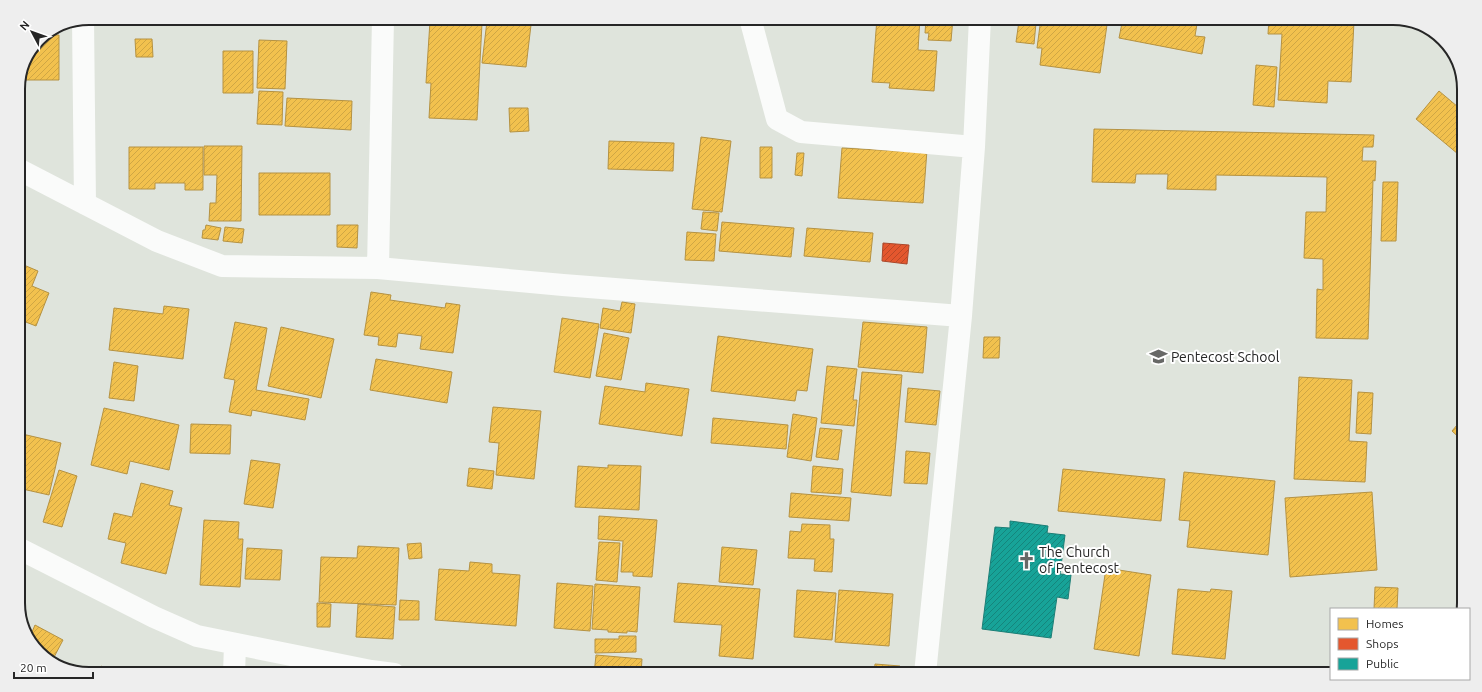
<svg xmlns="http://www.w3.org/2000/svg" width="1482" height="692" font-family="Ubuntu,sans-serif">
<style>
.homes{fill:url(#homes-hatch);stroke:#b59242}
.shops{fill:url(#shops-hatch);stroke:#ab482c}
.public{fill:url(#public-hatch);stroke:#1c7e76}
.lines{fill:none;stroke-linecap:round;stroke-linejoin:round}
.minor{stroke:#fafbfa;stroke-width:22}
.labels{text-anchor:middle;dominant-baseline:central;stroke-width:4;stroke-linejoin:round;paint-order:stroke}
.poi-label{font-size:14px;fill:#262626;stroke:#fff;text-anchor:start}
.rim{fill:none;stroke:#262626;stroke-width:2}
</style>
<defs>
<pattern id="homes-hatch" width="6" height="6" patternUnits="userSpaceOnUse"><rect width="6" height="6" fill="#f2c14e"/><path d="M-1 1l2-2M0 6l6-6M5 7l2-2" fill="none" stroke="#cfa644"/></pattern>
<pattern id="shops-hatch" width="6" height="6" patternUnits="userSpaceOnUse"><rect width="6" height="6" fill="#e4572e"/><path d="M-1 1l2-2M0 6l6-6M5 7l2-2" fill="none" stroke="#b94827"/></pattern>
<pattern id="public-hatch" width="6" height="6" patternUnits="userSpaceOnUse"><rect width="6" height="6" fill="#17a398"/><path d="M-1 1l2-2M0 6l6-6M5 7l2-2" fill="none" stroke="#15857c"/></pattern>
</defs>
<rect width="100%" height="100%" fill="#dfe4dc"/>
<path class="homes" d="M169,18H231V25L169,23Z
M521,18H532V22L521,21Z
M877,18H920L918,50L937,51L934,91L889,88L890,83L872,82Z
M930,18H953L951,41L928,40L929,33H925L926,19H930Z
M1041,18H1108L1100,73L1040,65L1042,48H1037Z
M1123,18H1198L1195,36L1205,37L1202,54L1119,38Z
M1269,18H1339V20L1354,21L1351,82L1328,81L1327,103L1278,100L1282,34H1268Z
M430,21L482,23L477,120L429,118L431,83H426Z
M487,21L531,25L526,67L482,63Z
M1019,21L1036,23L1034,44L1016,42Z
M44,35H59V80H20L39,39Z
M135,39H152L153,57H136Z
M259,40L287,41L285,89L257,88Z
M223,51H253V93H223Z
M1256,65L1277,67L1274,107L1253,105Z
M259,91L283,92L282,125L257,124Z
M1439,91L1464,112V159L1416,119Z
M287,98L352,101L351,130L285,126Z
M509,108H528L529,131L510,132Z
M1094,129L1374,135L1373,147H1363L1362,161H1376L1375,181L1373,180L1368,339L1316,338L1317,289L1323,290V259L1304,258L1306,212H1326L1327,177L1216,175V190L1167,189L1168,174H1136L1135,183L1092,182Z
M701,137L731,141L722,212L692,209Z
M609,141L674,143L673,171L608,169Z
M204,146H242L241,221H209L210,203H216L217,175H204Z
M129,147H203V190H185V183H155V189H129Z
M760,147H772V178H760Z
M842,148L896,151L927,150L923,203L838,198Z
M797,153H804L802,176L795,175Z
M259,173H330V215H259Z
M1383,182H1398L1396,241H1381Z
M703,212L719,213L717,231L701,229Z
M722,222L794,228L791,257L719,251Z
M206,225L221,228L218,240L202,238L203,230H205Z
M337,225H358L357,248L337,247Z
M225,227L244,229L242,243L223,241Z
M807,228L873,233L870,262L804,256Z
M687,232L716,234L714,261L685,260Z
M19,263L38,271L32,286L49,293L36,326L18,319Z
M371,292L391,295L390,300L445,308L446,303L460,305L453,353L420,349L422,336L398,333L396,347L378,345L379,337L364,335Z
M622,302L635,304L631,333L600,328L603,308L620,311Z
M164,306L189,309L183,359L109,350L114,308L163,314Z
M562,318L599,324L590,378L554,372Z
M235,322L267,328L256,390L309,399L305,420L252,410L251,416L229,412L235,380L224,378Z
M863,322L927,327L923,373L858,367Z
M281,327L334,339L321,398L268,386Z
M604,333L629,338L621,380L596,376Z
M718,336L813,349L807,391L797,390L795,401L711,391Z
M984,337H1000L999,358H983Z
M376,359L452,372L447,403L370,390Z
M114,362L138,366L134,401L109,398Z
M827,366L857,369L853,400H857L854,426L821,423Z
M862,372L902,375L891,496L851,492Z
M1299,377L1352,380L1349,441L1367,442L1365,482L1294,479Z
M646,383L689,389L682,436L599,424L605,386L645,392Z
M908,388L940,391L936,425L905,422Z
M1358,392L1373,393L1371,434L1356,433Z
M493,407L541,411L534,479L496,475L499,443L489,442Z
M104,408L179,425L169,470L130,461L127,474L91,465Z
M793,414L817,418L811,461L787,457Z
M713,418L788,425L786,449L711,443Z
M1463,418H1464V442L1452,431Z
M191,424L231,425L230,454L190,453Z
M820,428L842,430L838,460L816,457Z
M18,433L61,443L49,495L18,488Z
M906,451L930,453L927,484L904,483Z
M251,460L280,464L273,508L244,504Z
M608,465L641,466L639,510L575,507L578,466L608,468Z
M813,466L843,469L841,494L811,492Z
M469,468L494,471L492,489L467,486Z
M1063,469L1165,479L1161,521L1058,511Z
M59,470L77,476L62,527L43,522Z
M1184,472L1275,481L1268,555L1187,547L1190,521L1179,520Z
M141,483L173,491L169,505L182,508L166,574L121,563L126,543L108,539L114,513L132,517Z
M1372,492L1377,570L1290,577L1285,498Z
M791,493L851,498L849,521L789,517Z
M599,516L657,520L652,577L633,576V572H621L623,541L598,539Z
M204,520L239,522L238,539H243L240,587L200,585Z
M802,524L830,525V539H834L832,572L814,571L815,559L788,558L790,531L801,532Z
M599,542L620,543L617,582L596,580Z
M421,543L422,558L409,559L407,544Z
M358,546L399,548L396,605L319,602L321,557L357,558Z
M722,547L757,550L753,585L719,582Z
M247,548L282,550L280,580L245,579Z
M470,562L492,564V573L520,575L516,626L435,620L439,569L469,571Z
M1106,568L1151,575L1139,656L1094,649Z
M557,583L593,586L590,631L554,628Z
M678,583L760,589L753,659L719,656L722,625L674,622Z
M595,584L640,587L637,632L627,631V633L608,632V630L592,629Z
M1375,587L1398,588L1397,609H1374Z
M1178,589L1210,592L1211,589L1232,591L1225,659L1172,654Z
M797,590L836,593L832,640L794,637Z
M839,590L893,594L889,646L835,642Z
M400,600L419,601V620H399Z
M317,603L331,604L330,627H317Z
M358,604L395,607L393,639L356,637Z
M35,625L63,640L52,661L30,643L29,639Z
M619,636H636V652L595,653V639H619Z
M596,655L642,659L641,674H594Z
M875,664L900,666L899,674H874Z
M101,666L115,674H96Z"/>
<path class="shops" d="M883,243L909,245L907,264L882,261Z"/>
<path class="public" d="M1010,521L1048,526L1047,533L1065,535L1060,574L1071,575L1068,599L1057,597L1051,638L982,629L995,527L1010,528Z"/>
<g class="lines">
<path class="minor" d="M750,18L777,119L801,132L974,147
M83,19L85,204
M18,169L157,241L222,266L378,268L563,285L961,316
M378,268L383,18
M18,548L154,617L197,636L371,671L394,674
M234,674L235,645
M925,674L961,316L974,147L980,18"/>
</g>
<defs>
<symbol id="school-bare" viewBox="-9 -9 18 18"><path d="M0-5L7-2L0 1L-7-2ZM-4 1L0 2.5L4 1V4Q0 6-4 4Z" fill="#676866" stroke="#fff" stroke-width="2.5" paint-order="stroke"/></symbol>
<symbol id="church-bare" viewBox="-9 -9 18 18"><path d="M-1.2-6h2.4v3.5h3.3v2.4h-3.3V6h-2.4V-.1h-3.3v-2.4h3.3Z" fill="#676866" stroke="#fff" stroke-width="2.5" paint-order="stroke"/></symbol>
</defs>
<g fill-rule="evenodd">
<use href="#school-bare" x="1146" y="344" width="25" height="25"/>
<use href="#church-bare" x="1014" y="548" width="25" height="25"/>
</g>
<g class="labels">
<g class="poi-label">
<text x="1171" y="357">Pentecost School</text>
<text x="1039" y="552">The Church<tspan x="1039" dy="16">of Pentecost</tspan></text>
</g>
</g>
<path d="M0 0H1482V692H0ZM89 25H1393A64 64 0 0 1 1457 89V603A64 64 0 0 1 1393 667H89A64 64 0 0 1 25 603V89A64 64 0 0 1 89 25Z" fill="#eee" fill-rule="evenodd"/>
<path class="rim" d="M89 25H1393A64 64 0 0 1 1457 89V603A64 64 0 0 1 1393 667H89A64 64 0 0 1 25 603V89A64 64 0 0 1 89 25Z"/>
<rect x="1330" y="608" width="140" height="72" fill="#ffffff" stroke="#a8a8a8"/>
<rect x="1338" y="618" width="20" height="12" fill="#f2c14e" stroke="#a8a8a8"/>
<text x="1366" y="628" font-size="12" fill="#262626">Homes</text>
<rect x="1338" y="638" width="20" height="12" fill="#e4572e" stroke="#a8a8a8"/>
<text x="1366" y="648" font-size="12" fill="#262626">Shops</text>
<rect x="1338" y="658" width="20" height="12" fill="#17a398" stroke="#a8a8a8"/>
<text x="1366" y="668" font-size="12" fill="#262626">Public</text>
<g transform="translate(32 32) rotate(311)" stroke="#ffffff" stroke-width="3" paint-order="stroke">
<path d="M0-3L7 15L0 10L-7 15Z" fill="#262626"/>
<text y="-6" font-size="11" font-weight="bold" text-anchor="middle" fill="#262626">N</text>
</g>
<path d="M14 672v6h79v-6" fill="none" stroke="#262626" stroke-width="2"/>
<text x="20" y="672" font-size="12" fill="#262626" stroke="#ffffff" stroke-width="3" paint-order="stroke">20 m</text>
</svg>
